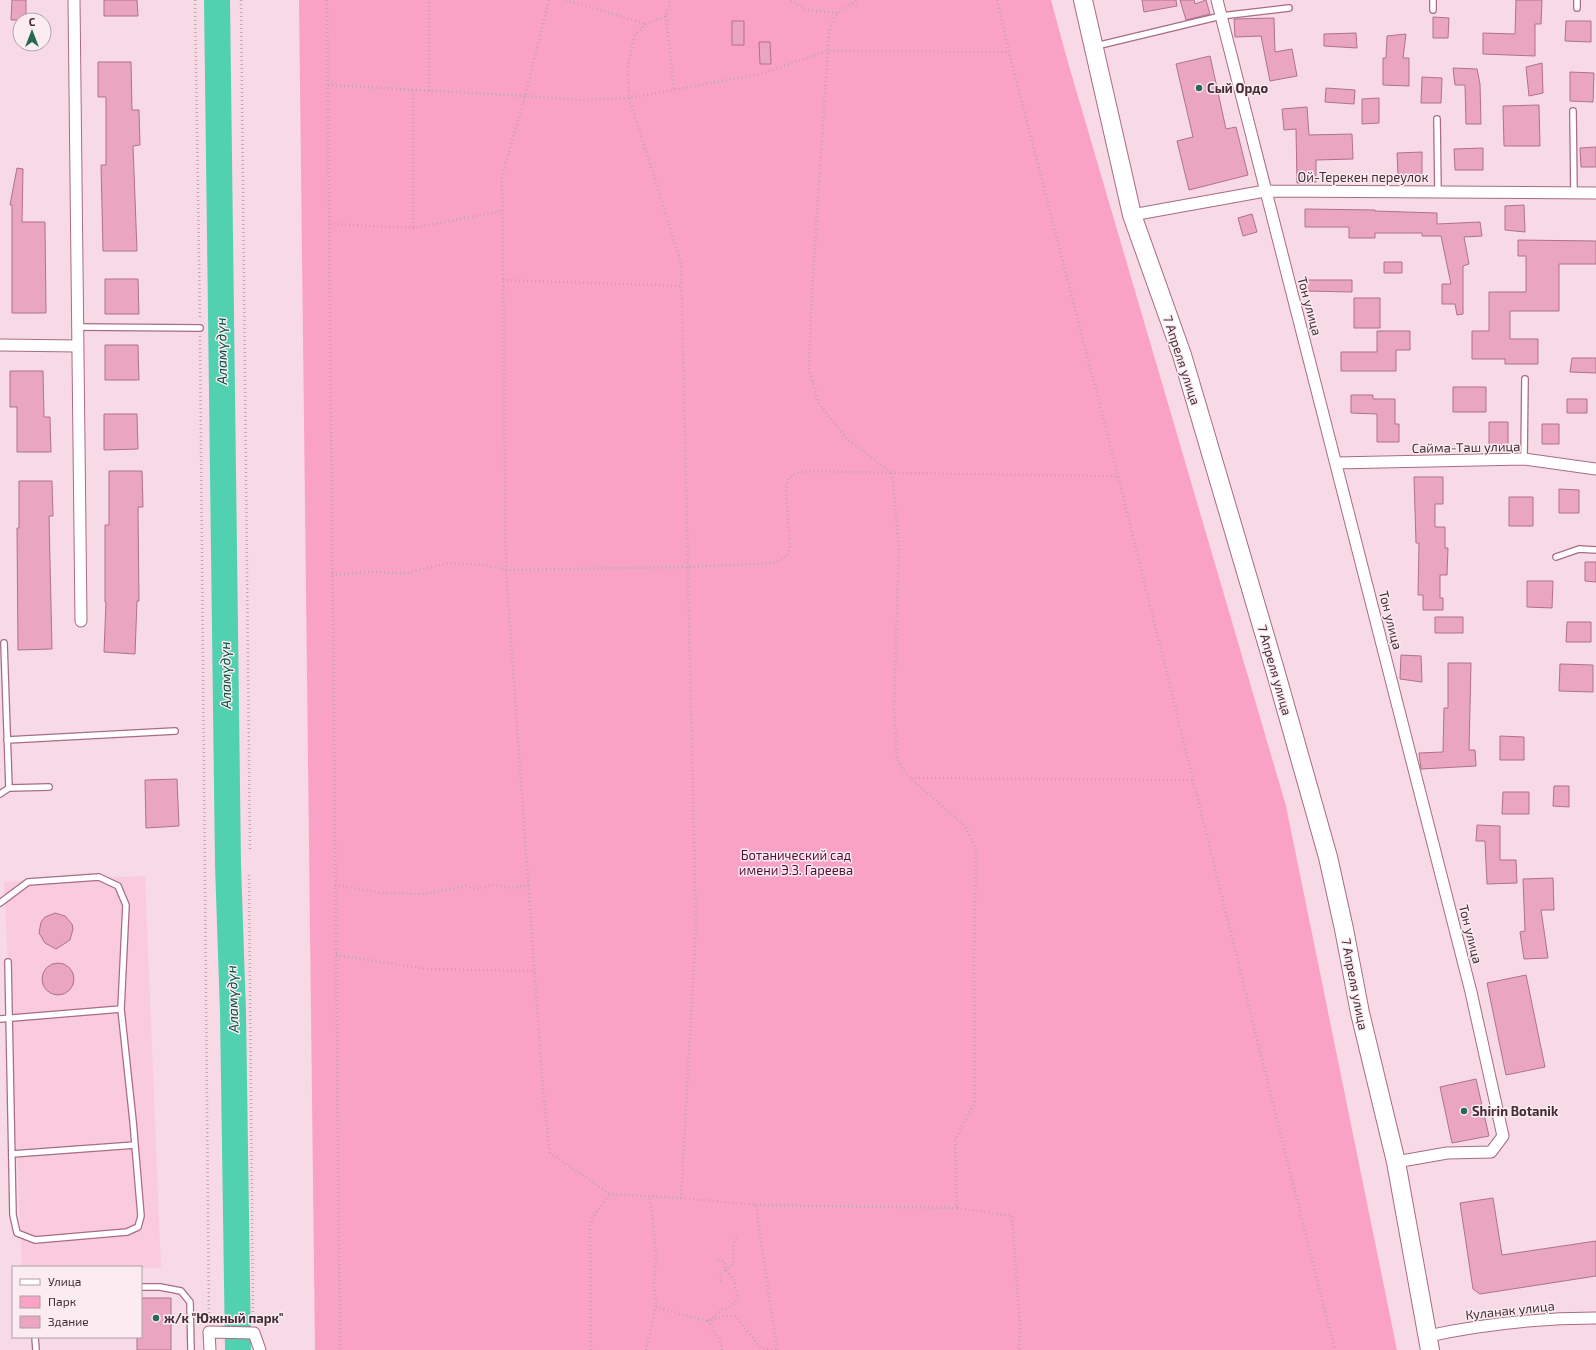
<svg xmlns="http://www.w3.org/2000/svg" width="1596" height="1350" font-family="'Exo 2',sans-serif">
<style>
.built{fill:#facbdd}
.green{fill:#faa1c6}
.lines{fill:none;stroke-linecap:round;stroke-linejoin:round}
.river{stroke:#52d1b1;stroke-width:26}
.building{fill:#eaa6c1;stroke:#b0718b}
.lane-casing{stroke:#a96b85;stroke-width:8}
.street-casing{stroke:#a96b85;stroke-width:13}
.primary-casing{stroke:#a96b85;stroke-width:20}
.path{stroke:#c0a4ae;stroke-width:2.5;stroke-dasharray:1 3;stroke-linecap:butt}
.lane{stroke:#fff;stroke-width:5.5}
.street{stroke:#fff;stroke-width:11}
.primary{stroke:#fff;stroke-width:18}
.poi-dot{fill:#276858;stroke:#faecf1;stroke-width:1.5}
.labels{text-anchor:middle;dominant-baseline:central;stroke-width:3;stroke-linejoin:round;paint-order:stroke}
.poi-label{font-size:13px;font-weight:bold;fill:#462c36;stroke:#faecf1;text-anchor:start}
.street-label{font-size:13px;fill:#462c36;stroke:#faecf1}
.park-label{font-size:13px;fill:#540c32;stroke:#faecf1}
.water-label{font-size:14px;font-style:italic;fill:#004d3e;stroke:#faecf1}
</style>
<rect width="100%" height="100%" fill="#f7dae5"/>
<path class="built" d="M145,876L161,1268L22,1267L4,882Z"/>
<path class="green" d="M299,0H1051L1067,59L1286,806L1397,1350H315Z"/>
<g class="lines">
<path class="river" d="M217,0L228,865L233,1012L238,1350"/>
</g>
<path class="building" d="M12,0H26V20H11Z
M104,0H137L138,16H104Z
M1142,0H1176L1177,6L1144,12Z
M1180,0H1194L1195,4L1206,0L1210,14L1186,20Z
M1516,0H1542L1541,24H1535V56L1483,54V33L1515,34Z
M1433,17L1449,18L1448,38H1433Z
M1274,18L1275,52L1292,49L1297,76L1270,81L1261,36L1235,37L1234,19Z
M732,21H744V45H732Z
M1566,21H1591V42L1565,41Z
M1356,33L1357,48L1324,46V34Z
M1406,34L1403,58H1409V86L1383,85V58H1386L1387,36Z
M759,42H770L771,64H760Z
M1210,56L1226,129L1236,127L1248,175L1189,190L1177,141L1193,137L1176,64Z
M98,62H131L132,110H139L140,145L133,146L137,251H103L101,165H106V97H98Z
M1542,63L1543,93L1529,96L1526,67Z
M1453,68L1477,69L1480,84L1481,124H1466L1465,85H1455Z
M1570,72L1594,73L1593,102L1570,101Z
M1422,77L1442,78L1441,103H1421Z
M1326,88L1355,90L1354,104L1325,102Z
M1379,98V123L1362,124V99Z
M1539,105L1540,146H1504L1503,106Z
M1307,107L1309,135L1352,134L1353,159L1316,160V182L1297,183L1296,129L1284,130L1282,109Z
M1596,147V167H1581L1580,148Z
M1483,148V170H1455L1454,149Z
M1422,152V175L1398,176L1397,153Z
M17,168L23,169L22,222H45L46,313H12V205H10Z
M1524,205L1525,232L1505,230V206Z
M1305,209L1375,210V211L1437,213V224L1480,222L1482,236L1464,237L1469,264L1463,266V314L1457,315L1455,304H1442V284H1451L1441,236H1422V233H1375V238H1349V227H1305Z
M1252,214L1257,232L1243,236L1238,218Z
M1518,240L1596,241V264H1559V311H1510V339H1538V364H1505V359H1472V331H1489V292H1526V256H1518Z
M1384,262H1402V273H1384Z
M105,279H138L139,314H105Z
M1307,280H1352V292L1306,291Z
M1354,298H1380V328H1354Z
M1377,331H1410V350H1396V371H1341V352H1377Z
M105,345H138L139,380H105Z
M1572,358H1596V373L1570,372Z
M10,371H43L44,417H50L51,452H17V407H10Z
M1453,387H1486V412H1453Z
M1351,395H1373V399H1395V424H1399V442H1377V414L1351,413Z
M1567,399H1587V413H1567Z
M104,414H137L138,449L104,450Z
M1489,422H1508V445H1489Z
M1542,424H1559V444H1542Z
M109,471H142L143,507H138L139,601H137L135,654L104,652L106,602H105V525H109Z
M1414,477H1443V504H1435V527H1445V548H1448L1447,575H1440V598H1443V610H1423V595H1418L1419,543H1416Z
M19,481H52L53,516H49L52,649L18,650L17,528H19Z
M1559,489L1579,490V513H1559Z
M1509,497H1533V526H1509Z
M1585,562H1596V582L1585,581Z
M1527,581H1553L1552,608L1527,607Z
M1435,617H1463V633H1435Z
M1567,622H1591V642H1566Z
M1401,655L1421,656L1422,682L1400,679Z
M1448,663H1471L1469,750H1475L1476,766L1421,769L1419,753L1443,752L1444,708H1448Z
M1560,664L1593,665V692L1559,691Z
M1500,736L1524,737V760H1500Z
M177,779L179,826L146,828L145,780Z
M1554,786H1569V807L1553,806Z
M1503,792H1529V814H1502Z
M1477,825L1500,826V860H1516L1517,883L1487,884L1485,841H1476Z
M1553,878L1554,910H1541L1548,958L1524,959L1520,932L1525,931L1523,879Z
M55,913L65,916L72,924L73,929L70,940L56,949L45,943L39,933L41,922L45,917Z
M42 979a16 16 0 1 1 32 0a16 16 0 1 1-32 0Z
M1526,975L1545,1067L1506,1075L1487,983Z
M1476,1079L1489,1136L1452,1143L1440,1087Z
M1493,1198L1502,1255L1596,1241V1276L1480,1294L1473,1289L1460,1203Z
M141,1298H171V1350H137V1337H141Z"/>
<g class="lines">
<defs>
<path id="lane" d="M1433,0V10
M1577,0V8
M1096,46L1221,16L1289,8
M1573,111L1574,193
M1437,119L1438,192
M77,327L200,328
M1524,459L1525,379
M1556,557L1579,549L1596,550
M4,643L9,788
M7,740L175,731
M0,794L9,788L49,787
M0,903L28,882L99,877L118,886L126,905L121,1009L133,1121L141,1216L138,1227L127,1232L35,1240L17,1233L13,1215L8,962
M0,1019L121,1009
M12,1154L135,1145
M141,1287H160L181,1291L190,1302L191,1350
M35,1337L36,1350"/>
<path id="street" d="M74,0L81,621
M1217,0L1471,992L1503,1136L1491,1152L1447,1153L1396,1162
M1132,215L1265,191L1596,193
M0,345L78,346
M1336,463L1524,459L1596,469
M1428,1336C1484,1324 1539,1318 1596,1318
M210,1350L209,1332L254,1333L260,1350"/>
<path id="primary" d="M1083,0L1132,215L1182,355L1275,670L1328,857L1344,929L1360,1013L1396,1162L1430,1350"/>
</defs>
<use href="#lane" class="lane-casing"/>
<use href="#street" class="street-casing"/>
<use href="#primary" class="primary-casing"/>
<path class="path" d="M195,0L200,319
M241,0L250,852
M327,0L340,1350
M549,0L525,96L502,176L506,570L543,1090L550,1153L610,1194L681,1198L696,926L681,262L629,98L628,64L635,35L646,24L666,16L670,0
M566,0L646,24
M791,0L807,10L837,13
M997,0L1009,52L1118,476L1288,1164L1335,1350
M666,16L674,89
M328,85L525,96L578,100L629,98L760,74L827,51L1009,52
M413,90V228
M429,91V0
M329,224L413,228L502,211
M503,280L682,286
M200,336L209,1321
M332,575L367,572L406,573L448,563L485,565L506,570L688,567L775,563L787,556L790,546L786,489L789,478L799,472L812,471L892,473L846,438L819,404L809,369L812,290L829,32C834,12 841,11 858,0
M911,778L1193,780
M249,875L253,1322
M335,885L382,893L425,894L466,886L477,889L493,885L511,888L529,885
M336,955L426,969L535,971
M681,1198L756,1205L777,1350
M756,1205L957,1208L955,1140L975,1102L974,957L976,849L965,826L906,774L897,759L894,706L899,547L892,473L1118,476
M957,1208L1012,1216L1020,1326L1019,1350
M718,1259L724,1262L726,1270L720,1276L721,1284
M656,1306L679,1314L708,1321L723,1309L731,1306L739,1298L735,1287V1281L726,1270L733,1264V1245L737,1237
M591,1350L590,1221L610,1194
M646,1350L656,1306L654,1287L656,1255L652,1213L649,1196
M722,1350L721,1343L708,1321L724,1316H736C740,1323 745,1328 750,1334C760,1347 759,1350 776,1349"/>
<use href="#lane" class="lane"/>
<use href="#street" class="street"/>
<use href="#primary" class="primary"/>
</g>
<g class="poi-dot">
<circle cx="1199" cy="88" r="4"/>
<circle cx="1464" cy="1111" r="4"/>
<circle cx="156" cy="1318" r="4"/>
</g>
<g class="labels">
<g class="poi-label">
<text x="1207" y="88">Сый Ордо</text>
<text x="1472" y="1111">Shirin Botanik</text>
<text x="164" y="1318">ж/к "Южный парк"</text>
</g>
<g class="street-label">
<text x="1363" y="177">Ой-Терекен переулок</text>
<text transform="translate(1310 306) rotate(75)">Тон улица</text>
<text transform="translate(1182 360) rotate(72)">7 Апреля улица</text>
<text transform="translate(1466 447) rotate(-1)">Сайма-Таш улица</text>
<text transform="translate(1391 620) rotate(76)">Тон улица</text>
<text transform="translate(1275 670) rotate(74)">7 Апреля улица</text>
<text transform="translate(1471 934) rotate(76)">Тон улица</text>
<text transform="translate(1355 984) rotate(79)">7 Апреля улица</text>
<text transform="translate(1510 1310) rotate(-6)">Куланак улица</text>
</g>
<g class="park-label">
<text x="796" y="855">Ботанический сад<tspan x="796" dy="15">имени Э.З. Гареева</tspan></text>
</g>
<g class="water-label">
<text transform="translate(221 351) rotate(-91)">Аламүдүн</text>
<text transform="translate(225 675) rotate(-91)">Аламүдүн</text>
<text transform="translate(232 999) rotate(-92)">Аламүдүн</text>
</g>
</g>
<rect x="12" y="1266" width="130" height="72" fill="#faecf1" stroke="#b29fa6"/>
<rect x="20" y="1279" width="20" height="6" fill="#ffffff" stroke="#b29fa6"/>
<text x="48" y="1286" font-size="12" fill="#462c36">Улица</text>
<rect x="20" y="1296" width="20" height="12" fill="#faa1c6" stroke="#b29fa6"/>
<text x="48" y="1306" font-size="12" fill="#462c36">Парк</text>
<rect x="20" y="1316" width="20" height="12" fill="#eaa6c1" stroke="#b29fa6"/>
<text x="48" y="1326" font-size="12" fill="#462c36">Здание</text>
<g transform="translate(32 32)"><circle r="19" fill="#faecf1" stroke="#b29fa6"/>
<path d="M0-3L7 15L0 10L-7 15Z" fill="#276858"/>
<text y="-6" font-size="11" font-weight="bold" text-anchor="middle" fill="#462c36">С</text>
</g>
</svg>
